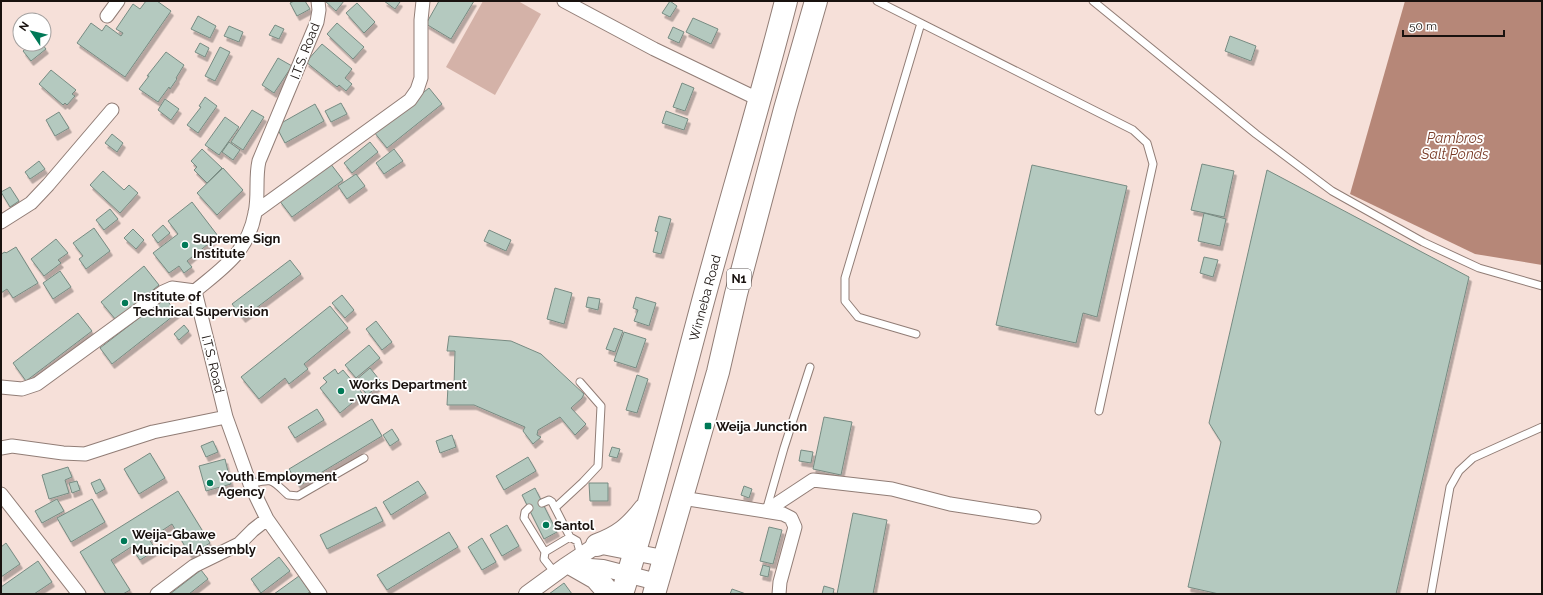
<svg xmlns="http://www.w3.org/2000/svg" width="1543" height="595" font-family="Raleway,sans-serif">
<style>
.green{fill:#d4b2a8}
.water{fill:#b68778}
.building{fill:#b4c9bf;stroke:#778b82;filter:url(#shadow)}
.lines{fill:none;stroke-linecap:round;stroke-linejoin:round}
.service-casing{stroke:#917d76;stroke-width:9}
.minor-casing{stroke:#917d76;stroke-width:15}
.tertiary-casing{stroke:#917d76;stroke-width:18}
.trunk-casing{stroke:#917d76;stroke-width:24}
.service{stroke:#fff;stroke-width:7}
.minor{stroke:#fff;stroke-width:13}
.tertiary{stroke:#fff;stroke-width:16}
.trunk{stroke:#fff;stroke-width:22}
.poi-dot{fill:#007957;stroke:#fff;stroke-width:1.5}
.labels{text-anchor:middle;dominant-baseline:central;stroke-width:3.5;stroke-linejoin:round;paint-order:stroke}
.shield{fill:#fff;stroke:#5e5957;stroke-width:1}
.shield-label{font-size:12px;font-weight:bold;fill:#19120f}
.street-label{font-size:13px;fill:#19120f;stroke:#fff}
.poi-label{font-size:13px;font-weight:bold;fill:#19120f;stroke:#fff;text-anchor:start}
.water-label{font-size:14px;font-style:italic;fill:#793b27;stroke:#fff}
</style>
<defs>
<filter id="shadow"><feDropShadow dx="2.5" dy="4.5" stdDeviation="0" flood-color="#0004"/></filter>
</defs>
<rect width="100%" height="100%" fill="#f6e0d9"/>
<path class="green" d="M483,1H518L541,14L495,95L446,67Z"/>
<path class="water" d="M1405,1H1542V265L1475,254L1350,194Z"/>
<path class="building" d="M146,1H157L171,11L125,77L77,43L91,23L102,31L106,25L121,36L123,33L116,29L133,4L140,9Z
M294,1H305L310,9L297,16L290,3Z
M325,1H344L336,11Z
M384,1H399L400,2L395,9Z
M439,1H474L451,39L426,24Z
M670,1L677,6L670,17L662,13Z
M357,3L375,22L364,33L346,13Z
M198,16L216,26L210,38L191,29Z
M693,18L718,29L711,44L686,32Z
M337,23L364,47L353,59L327,34Z
M275,25L284,29L279,39L269,35Z
M229,26L243,32L239,42L224,36Z
M673,27L684,32L679,43L668,38Z
M1230,36L1256,46L1251,61L1225,51Z
M200,43L209,48L205,57L195,52Z
M31,44H42L46,49L31,61L23,51Z
M322,44L352,69L345,78L352,84L346,91L339,85L337,87L306,62Z
M220,47L230,52L215,81L205,76Z
M166,52L184,65L176,78L177,79L170,89L169,87L158,102L139,89L149,76H147Z
M278,58L292,66L274,93L262,85Z
M51,70L76,90L72,94L75,96L67,105L65,103L63,105L39,84Z
M682,83L694,88L685,111L673,107Z
M429,88L442,104L387,148L374,132Z
M205,97L217,106L198,133L187,125L201,107L199,106Z
M165,99L179,109L171,120L158,110Z
M341,103L347,114L331,122L325,111Z
M315,104L324,121L285,143L276,126Z
M252,110L264,117L243,150L231,142Z
M666,111L688,119L684,130L662,123Z
M59,112L69,128L55,136L46,120Z
M225,117L239,127L219,155L205,145Z
M112,134L123,143L117,152L105,143Z
M229,142L240,150L233,160L222,152Z
M370,142L378,152L352,173L344,163Z
M202,149L222,168L207,183L194,170L197,167L191,161Z
M394,149L403,161L384,174L376,163Z
M39,161L45,169L30,179L25,172Z
M330,163L343,180L292,217L279,200Z
M1202,164L1234,171L1224,217L1191,210Z
M1032,165L1127,186L1097,317L1083,313L1076,343L996,325Z
M223,168L243,190L217,215L197,193Z
M1267,170L1469,277L1396,594H1219L1188,587L1221,442L1209,423Z
M103,171L124,190L129,185L138,193L120,213L90,185Z
M356,174L365,186L347,199L338,186Z
M10,187L19,201L10,207L1,192Z
M192,202L218,236L187,261L192,267L184,273L179,266L169,273L153,253L178,234L168,221Z
M110,209L118,219L104,230L96,220Z
M1204,213L1226,219L1220,246L1198,241Z
M659,216L671,219L661,254L653,252L658,232L655,231Z
M163,225L170,233L158,243L152,235Z
M94,228L110,251L86,269L79,259L83,256L73,243Z
M133,229L144,240L136,249L124,238Z
M489,230L511,240L506,251L484,241Z
M56,239L68,253L58,260L61,263L44,276L31,259Z
M16,247L38,283L13,298L7,289L1,293V254L5,252L6,253Z
M1204,257L1218,260L1213,277L1200,273Z
M290,260L301,274L243,318L232,304Z
M144,266L159,285L116,320L101,302Z
M60,271L71,287L53,299L43,283Z
M555,288L572,293L564,324L547,319Z
M342,295L354,310L345,318L332,303Z
M588,297L600,299L598,310L586,307Z
M636,297L656,303L649,326L634,321L638,310L633,308Z
M165,298L177,313L112,364L100,348Z
M330,306L348,328L304,364L308,369L289,384L285,378L259,399L241,377Z
M78,313L92,331L26,381L13,363Z
M376,321L392,342L382,350L366,329Z
M184,325L189,331L179,340L174,334Z
M614,328L623,331L615,352L606,349Z
M624,332L646,339L636,368L614,361Z
M449,336L511,341L541,354L584,394L582,398L571,408L586,424L575,435L560,417L538,430L537,435L541,437L533,444L523,431L525,427L474,405H447L448,386H454L455,351H447Z
M369,345L380,358L356,378L345,365Z
M370,368L382,383L367,395L356,380Z
M335,369L338,374L343,370L363,394L340,413L320,388L327,382L323,378Z
M637,375L648,379L637,413L626,410Z
M317,409L324,420L295,438L288,427Z
M824,417L852,422L841,475L813,469Z
M372,419L382,436L299,486L289,469Z
M392,429L399,440L390,446L383,435Z
M452,435L456,447L440,453L436,441Z
M213,441L218,452L206,457L201,446Z
M612,447L620,449L617,458L609,456Z
M801,450L813,452L811,463L799,461Z
M150,453L165,478L139,494L124,469Z
M528,457L536,471L504,490L496,476Z
M225,459L231,484L206,491L199,466Z
M68,467L72,477L65,480L69,493L49,499L42,475Z
M100,479L105,489L96,494L91,483Z
M77,481L80,490L72,493L69,483Z
M418,481L426,493L391,515L383,502Z
M589,483H608V501H590Z
M744,486L752,489L749,498L741,495Z
M535,488L557,532L544,539L522,495Z
M178,491L210,543L190,555L172,524L149,539L156,550L140,560L131,547L111,560L130,590L123,594H106L80,552Z
M57,499L64,511L42,523L35,511Z
M92,499L105,522L71,542L57,518Z
M376,507L383,521L327,549L320,535Z
M853,513L887,520L873,594H837Z
M507,525L519,546L502,556L490,535Z
M769,527L782,530L773,564L760,561Z
M449,532L458,547L387,590L377,575Z
M482,538L496,562L482,570L468,547Z
M6,543L20,564L1,577V547Z
M279,557L290,571L261,593L251,579Z
M38,561L52,582L34,594H1V587Z
M763,565L770,567L768,577L760,575Z
M201,570L208,579L189,594H170Z
M299,576L310,592L307,594H274Z
M564,583L572,594H549Z
M824,586L834,589L833,594H822Z
M732,589L746,594H730Z"/>
<g class="lines">
<defs>
<path id="service" d="M877,1L1133,130L1147,143L1153,164L1099,411
M1093,1L1256,134L1332,191L1423,242L1479,268L1542,286
M916,334L858,317L845,301V278L921,23
M250,484C273,478 271,479 288,495L298,496L364,458
M542,503L549,500L552,502L570,537
M556,507L583,482L598,466L601,406L580,382
M529,508L525,512L524,518L545,552
M766,511L784,448L810,367
M555,573L544,559L545,552L570,537L577,541L581,555
M1431,594L1450,487L1459,471L1473,458L1542,427"/>
<path id="minor" d="M318,1L319,10L317,22L259,161C255,178 259,196 255,213C248,252 224,267 195,291L226,417L250,484L267,519L320,594
M564,1L654,49L760,100
M107,16L118,1
M255,212L410,100L417,90L421,78V20L423,1
M1,222L31,203L48,185L112,110
M1,387L22,389L37,384L163,292L172,288L195,291
M1,448L12,446L63,453L85,454L153,432L226,417
M1,494L79,594
M682,498L783,514L791,518L795,527L780,582L779,594
M766,511L813,480L892,489L950,504L1034,517
M157,594L194,566L239,544L253,530L267,519"/>
<path id="tertiary" d="M577,566L603,568L657,582
M527,594L564,567L597,545L663,558"/>
<path id="trunk" d="M597,545C619,537 630,528 644,510
M575,566L596,578L610,594
M622,594C652,499 676,402 702,305C729,204 760,103 786,1
M654,594L718,372L736,294L785,109L816,1"/>
</defs>
<use href="#service" class="service-casing"/>
<use href="#minor" class="minor-casing"/>
<use href="#tertiary" class="tertiary-casing"/>
<use href="#trunk" class="trunk-casing"/>
<use href="#service" class="service"/>
<use href="#minor" class="minor"/>
<use href="#tertiary" class="tertiary"/>
<use href="#trunk" class="trunk"/>
</g>
<g class="poi-dot">
<circle cx="185" cy="245" r="4"/>
<circle cx="125" cy="303" r="4"/>
<circle cx="341" cy="391" r="4"/>
<rect x="704" y="422" width="8" height="8" rx="2"/>
<circle cx="210" cy="483" r="4"/>
<circle cx="546" cy="525" r="4"/>
<circle cx="124" cy="541" r="4"/>
</g>
<g class="labels">
<rect class="shield" x="727" y="269" width="24" height="20" rx="3"/>
<g class="shield-label">
<text x="739" y="279">N1</text>
</g>
<g class="street-label">
<text transform="translate(305 51) rotate(-69)">I.T.S. Road</text>
<text transform="translate(705 298) rotate(-75)">Winneba Road</text>
<text transform="translate(213 364) rotate(76)">I.T.S. Road</text>
</g>
<g class="poi-label">
<text x="193" y="238">Supreme Sign<tspan x="193" dy="15">Institute</tspan></text>
<text x="133" y="296">Institute of<tspan x="133" dy="15">Technical Supervision</tspan></text>
<text x="349" y="384">Works Department<tspan x="349" dy="15">- WGMA</tspan></text>
<text x="716" y="426">Weija Junction</text>
<text x="218" y="476">Youth Employment<tspan x="218" dy="15">Agency</tspan></text>
<text x="554" y="525">Santol</text>
<text x="132" y="534">Weija-Gbawe<tspan x="132" dy="15">Municipal Assembly</tspan></text>
</g>
<g class="water-label">
<text x="1455" y="138">Pambros<tspan x="1455" dy="16">Salt Ponds</tspan></text>
</g>
</g>
<rect width="1543" height="595" fill="none" stroke="#19120f" stroke-width="4"/>
<g transform="translate(32 32) rotate(305)"><circle r="19" fill="#ffffff" stroke="#a3a09f"/>
<path d="M0-3L7 15L0 10L-7 15Z" fill="#007957"/>
<text y="-6" font-size="11" font-weight="bold" text-anchor="middle" fill="#19120f">N</text>
</g>
<path d="M1403 30v6h101v-6" fill="none" stroke="#19120f" stroke-width="2"/>
<text x="1409" y="30" font-size="12" fill="#19120f" stroke="#ffffff" stroke-width="3" paint-order="stroke">50 m</text>
</svg>
